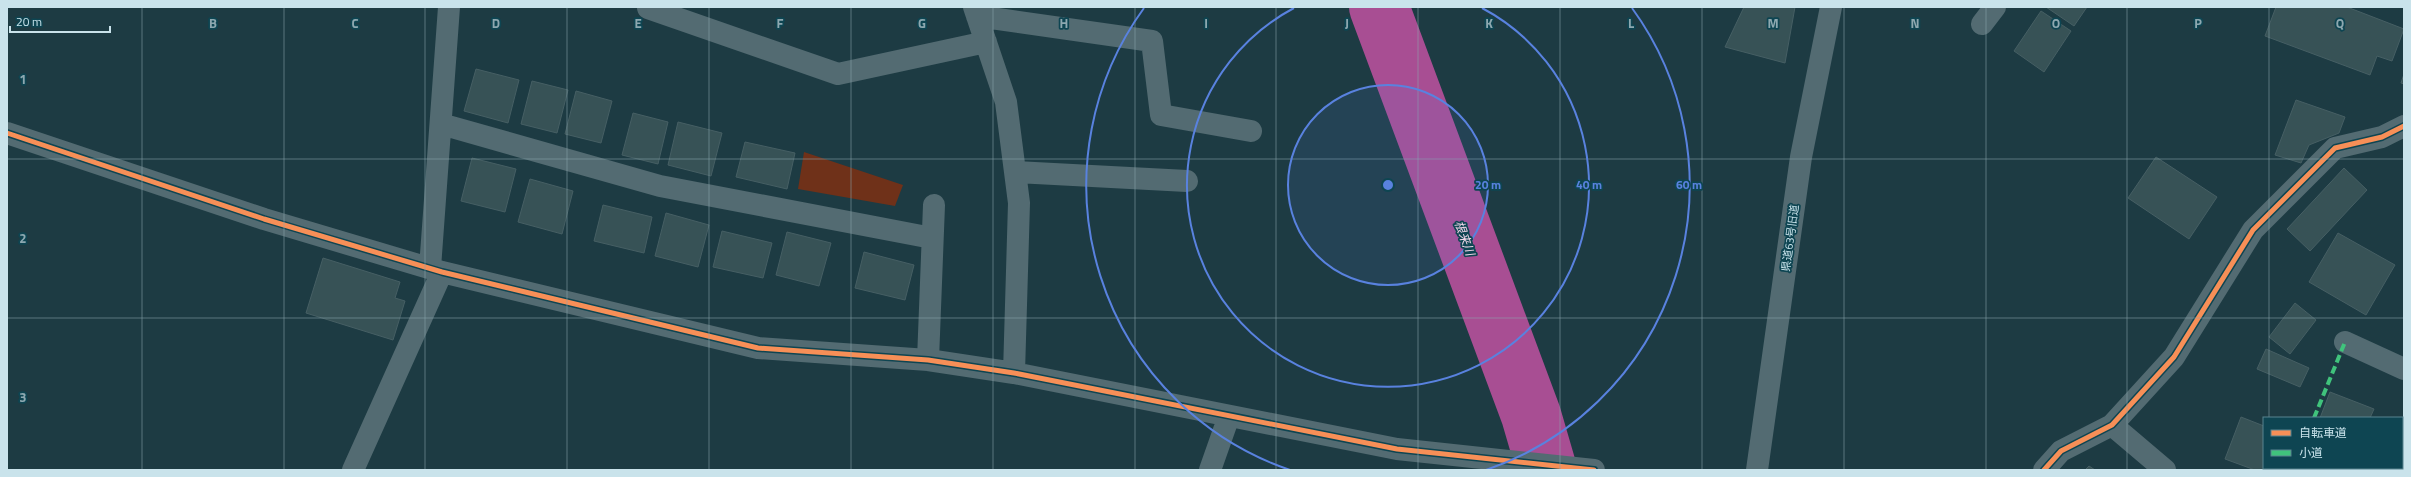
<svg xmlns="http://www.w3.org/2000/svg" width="2411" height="477" font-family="'Titillium Web','Noto Sans JP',sans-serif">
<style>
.green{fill:#6f3119}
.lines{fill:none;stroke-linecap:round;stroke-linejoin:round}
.river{stroke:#a84e93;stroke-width:60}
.building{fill:#375256;stroke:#465f64}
.minor{stroke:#536b72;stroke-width:22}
.tertiary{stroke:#536b72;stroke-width:22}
.quiet{stroke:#40c37c;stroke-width:4;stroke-dasharray:8 4;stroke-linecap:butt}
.cycleway-casing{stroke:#0e4552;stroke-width:8}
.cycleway{stroke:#f78f57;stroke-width:5}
.grid{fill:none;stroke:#8da8b0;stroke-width:1;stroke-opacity:0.55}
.ring{fill:none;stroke:#5982df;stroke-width:2}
.labels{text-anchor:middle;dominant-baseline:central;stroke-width:3.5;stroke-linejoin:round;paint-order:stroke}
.street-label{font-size:11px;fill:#c9e3eb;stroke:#0e4552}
.water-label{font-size:12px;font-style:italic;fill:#f3d8ea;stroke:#0e4552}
.grid-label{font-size:13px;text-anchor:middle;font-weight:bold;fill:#8da8b0;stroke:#0e4552;stroke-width:3.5;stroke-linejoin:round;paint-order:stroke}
.centre{fill:#5982df;stroke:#0e4552;stroke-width:2}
.ring-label{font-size:12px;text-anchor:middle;font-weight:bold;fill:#5982df;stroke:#0e4552;stroke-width:3.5;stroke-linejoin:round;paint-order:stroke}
</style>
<rect width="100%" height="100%" fill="#1d3b43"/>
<path class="green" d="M804,152L903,185L895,206L798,189Z"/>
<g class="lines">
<path class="river" d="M1379,7L1531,415L1547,470"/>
</g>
<path class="building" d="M1744,7H1795L1785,63L1725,47Z
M2046,7H2087L2074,26Z
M2276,7H2347L2404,29L2392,61L2377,56L2370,75L2265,36Z
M2041,11L2071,31L2044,72L2014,51Z
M476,69L519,80L508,123L464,111Z
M2404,74V84L2401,83Z
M532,81L568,90L557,133L521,124Z
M576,91L612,101L601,143L565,134Z
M2296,100L2345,117L2339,133L2309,145L2301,163L2275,155Z
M633,113L668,122L658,164L622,155Z
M678,122L722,133L711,176L668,165Z
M745,142L795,153L787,189L736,177Z
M2156,157L2217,197L2189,239L2128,198Z
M472,158L516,169L505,212L461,201Z
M2344,168L2367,190L2310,251L2287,229Z
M530,179L573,191L562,234L518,222Z
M603,205L652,217L644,253L594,241Z
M666,213L709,225L698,267L655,256Z
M722,231L772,243L763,278L713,267Z
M787,232L831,243L819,286L776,275Z
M2338,233L2395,265L2366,315L2309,282Z
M864,252L914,265L905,300L855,288Z
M323,258L400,282L395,298L405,301L393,340L306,313Z
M2295,303L2316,320L2290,354L2269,337Z
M2266,349L2309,368L2300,387L2257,369Z
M2330,392L2374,409L2370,418H2320Z
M2241,417L2264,426V468H2286L2285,470H2255L2225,459Z
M2089,466L2095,470H2085Z
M2346,468H2386V470H2352Z"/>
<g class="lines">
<path class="minor" d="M974,7L1006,102L1019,203L1014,373
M648,8L838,74L986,42
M977,16L1152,41L1161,115L1251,131
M1982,24L1995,7
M441,124L660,186L932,238
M7,133L264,219L442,272L758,348L928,360L1014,373L1397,449L1594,470
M1015,172L1187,181
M430,268L449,7
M2345,342L2404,369
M928,360L934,205
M2112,425L2165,470
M353,470L442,272
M1210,470L1229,416
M2044,470L2061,451L2112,425L2174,357L2253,230L2335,148L2382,137L2404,126"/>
<path class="tertiary" d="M1757,470L1801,157L1831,7"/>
<path class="quiet" d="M2314,418L2345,342
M2292,470L2293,468"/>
<defs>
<path id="cycleway" d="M7,133L264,219L442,272L758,348L928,360L1014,373L1397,449L1594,470
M2044,470L2061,451L2112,425L2174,357L2253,230L2335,148L2382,137L2404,126"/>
</defs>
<use href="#cycleway" class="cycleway-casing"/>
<use href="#cycleway" class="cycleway"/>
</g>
<path class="grid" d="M142,7V470M284,7V470M425,7V470M567,7V470M709,7V470M851,7V470M993,7V470M1135,7V470M1276,7V470M1418,7V470M1560,7V470M1702,7V470M1844,7V470M1986,7V470M2127,7V470M2269,7V418M7,159H2404M7,318H2404M2269,468V470"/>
<circle cx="1388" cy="185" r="100" fill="#5982df" fill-opacity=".12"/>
<g class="ring">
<circle cx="1388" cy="185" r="100"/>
<path d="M1482 8A201 201 0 1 1 1294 8"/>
<path d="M1290 470A301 301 0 0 1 1144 8M1632 8A301 301 0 0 1 1486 470"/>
</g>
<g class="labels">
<g class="street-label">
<text transform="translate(1790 238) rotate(-82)">県道63号旧道</text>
</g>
<g class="water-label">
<text transform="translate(1465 238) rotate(70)">根来川</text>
</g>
</g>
<g class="grid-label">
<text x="213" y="28">B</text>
<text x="355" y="28">C</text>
<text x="496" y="28">D</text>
<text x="638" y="28">E</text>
<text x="780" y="28">F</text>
<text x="922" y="28">G</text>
<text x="1064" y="28">H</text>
<text x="1206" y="28">I</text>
<text x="1347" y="28">J</text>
<text x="1489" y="28">K</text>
<text x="1631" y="28">L</text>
<text x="1773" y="28">M</text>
<text x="1915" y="28">N</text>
<text x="2056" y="28">O</text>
<text x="2198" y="28">P</text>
<text x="2340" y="28">Q</text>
<text x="23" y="84">1</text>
<text x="23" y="243">2</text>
<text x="23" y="402">3</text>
</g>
<circle cx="1388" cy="185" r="6" class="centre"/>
<g class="ring-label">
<text x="1488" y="189">20 m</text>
<text x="1589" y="189">40 m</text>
<text x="1689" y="189">60 m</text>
</g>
<rect width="2411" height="477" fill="none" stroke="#c9e3eb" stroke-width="16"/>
<rect x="2263" y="417" width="140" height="52" fill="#0e4552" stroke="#59848f"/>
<rect x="2271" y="430" width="20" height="6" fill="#f78f57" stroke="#59848f"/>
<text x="2299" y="437" font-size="12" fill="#c9e3eb">自転車道</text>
<rect x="2271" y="450" width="20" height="6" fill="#40c37c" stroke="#59848f"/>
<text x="2299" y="457" font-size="12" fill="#c9e3eb">小道</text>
<path d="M10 26v6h100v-6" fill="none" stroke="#c9e3eb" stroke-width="2"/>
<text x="16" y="26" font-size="12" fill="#c9e3eb" stroke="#0e4552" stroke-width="3" paint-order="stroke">20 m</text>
</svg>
